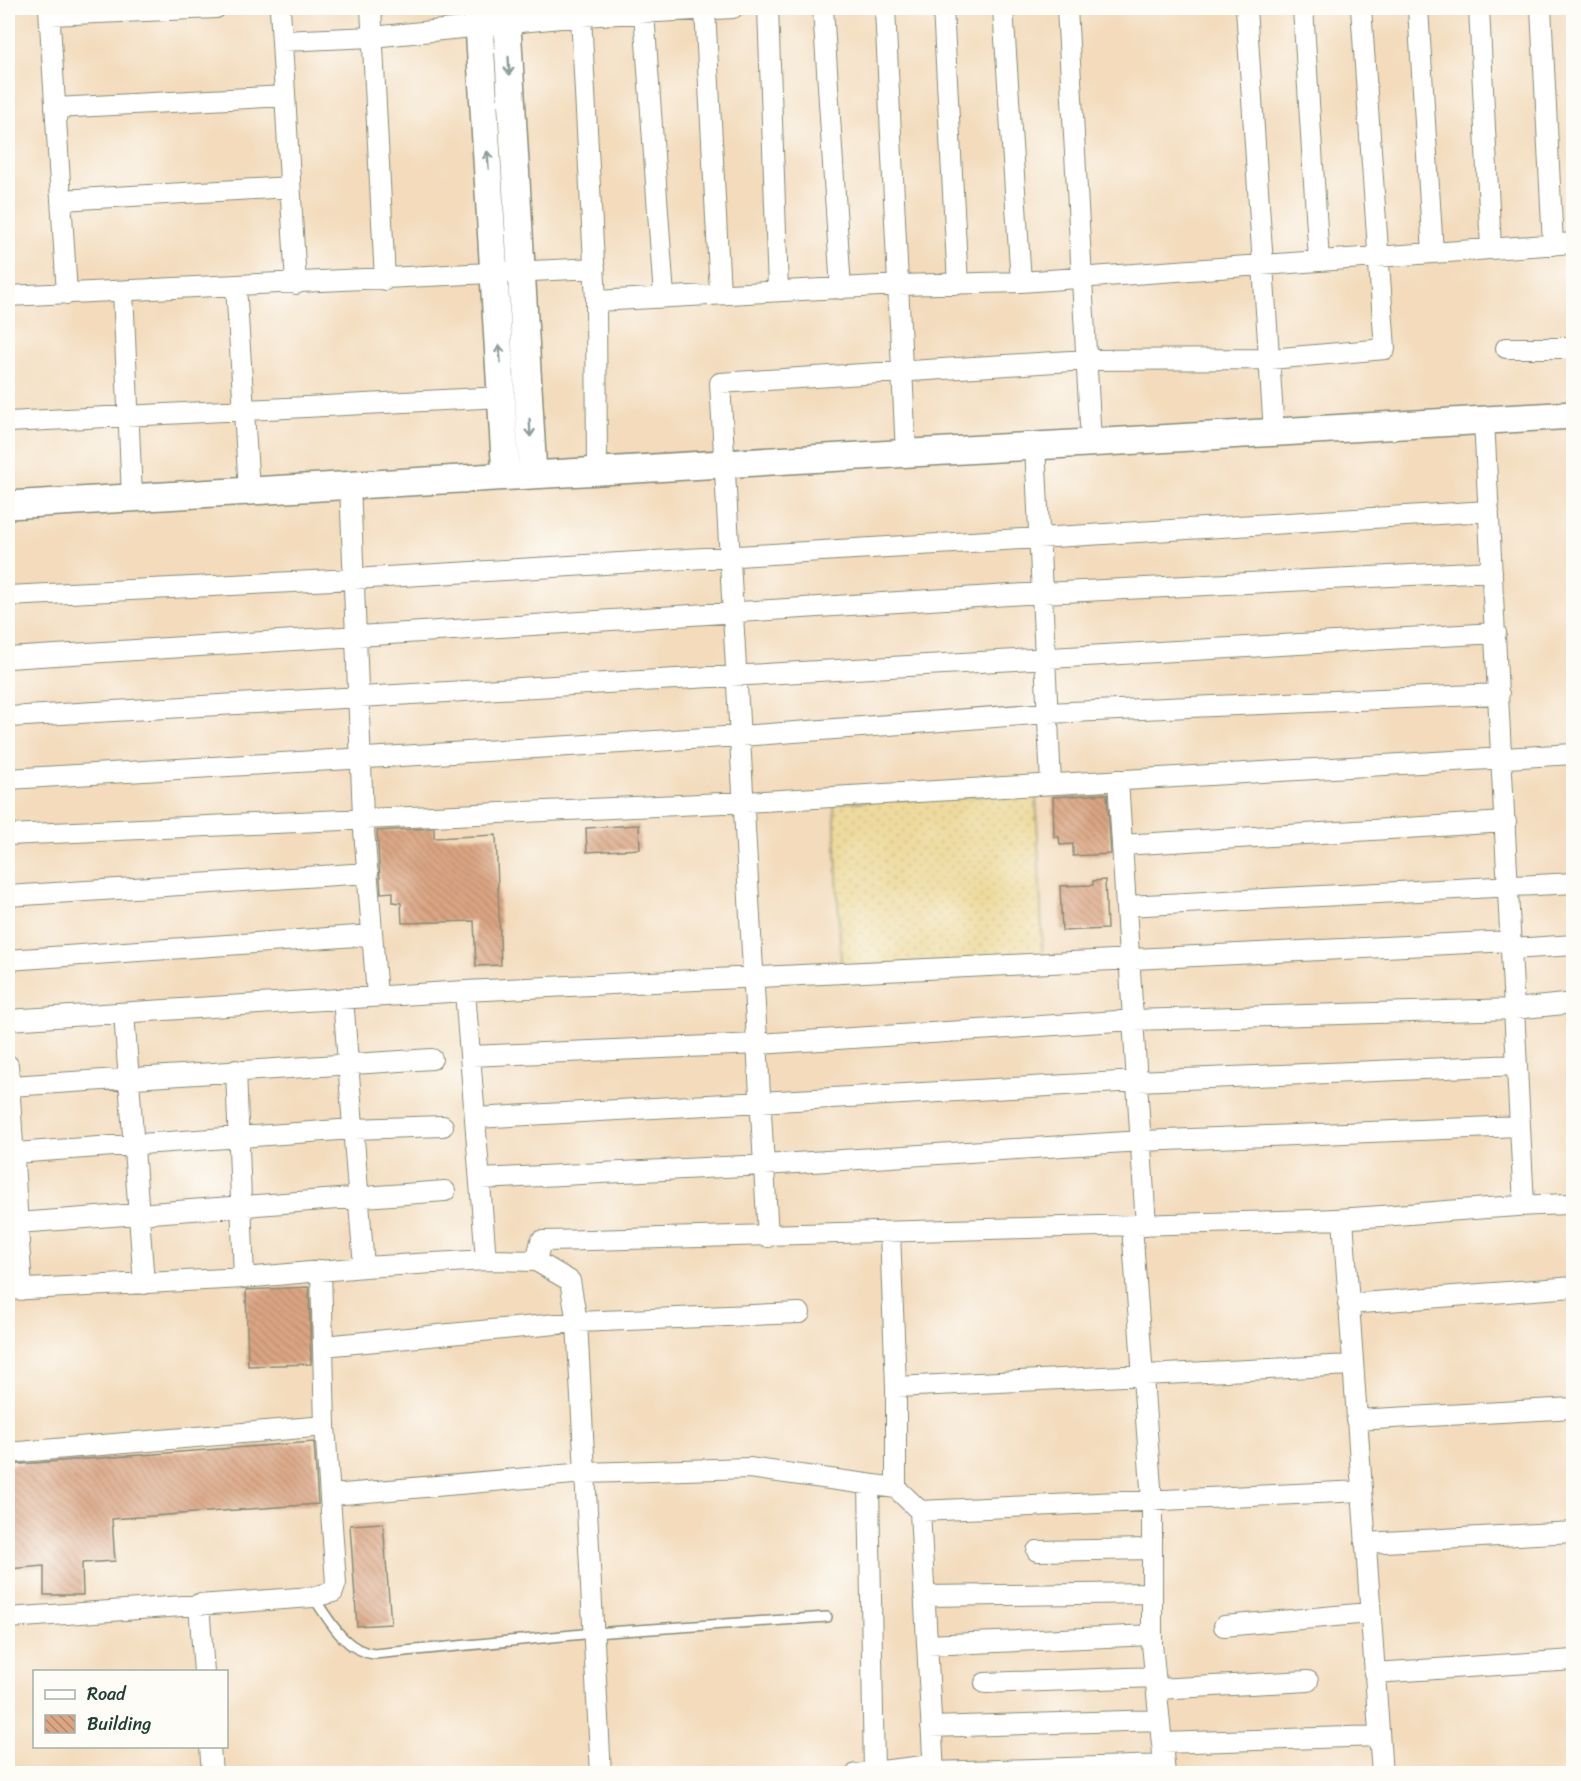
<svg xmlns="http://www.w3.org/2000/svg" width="1581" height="1781" font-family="Sriracha,sans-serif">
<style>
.sand{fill:url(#sand-dots);stroke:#868c69;stroke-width:1.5}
.building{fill:url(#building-back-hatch)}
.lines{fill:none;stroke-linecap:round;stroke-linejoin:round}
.lane-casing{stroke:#898c78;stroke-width:12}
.street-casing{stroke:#898c78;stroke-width:22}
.secondary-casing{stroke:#898c78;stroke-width:30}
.lane{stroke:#fff;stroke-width:9}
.street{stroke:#fff;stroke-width:20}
.secondary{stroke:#fff;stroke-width:27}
.oneway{stroke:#8f9e9a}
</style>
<defs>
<pattern id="sand-dots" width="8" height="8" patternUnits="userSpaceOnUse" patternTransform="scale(1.5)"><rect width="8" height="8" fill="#eeda9e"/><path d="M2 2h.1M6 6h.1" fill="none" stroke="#ccbc89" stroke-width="1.8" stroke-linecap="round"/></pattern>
<pattern id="building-back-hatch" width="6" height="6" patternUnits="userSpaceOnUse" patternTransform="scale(1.5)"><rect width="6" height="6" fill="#dca583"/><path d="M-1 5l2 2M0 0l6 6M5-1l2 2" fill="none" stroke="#b2886c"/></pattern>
</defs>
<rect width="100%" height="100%" fill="#fdfcf7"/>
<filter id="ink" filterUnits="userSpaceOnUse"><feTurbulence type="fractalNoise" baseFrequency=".0167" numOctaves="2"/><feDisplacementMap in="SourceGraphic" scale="12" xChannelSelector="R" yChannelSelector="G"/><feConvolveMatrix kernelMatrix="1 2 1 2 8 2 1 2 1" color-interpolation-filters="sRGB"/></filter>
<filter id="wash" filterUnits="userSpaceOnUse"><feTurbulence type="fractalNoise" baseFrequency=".008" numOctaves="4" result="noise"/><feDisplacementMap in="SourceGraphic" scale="24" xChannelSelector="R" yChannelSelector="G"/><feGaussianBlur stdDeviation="1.35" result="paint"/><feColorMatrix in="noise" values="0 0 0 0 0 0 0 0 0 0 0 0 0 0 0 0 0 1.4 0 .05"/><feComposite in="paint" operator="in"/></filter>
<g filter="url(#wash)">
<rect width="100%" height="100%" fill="#f3dbbc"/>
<path class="sand" d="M1036,793L1043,958L841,967L834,803Z"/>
<g id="blocks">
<path class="building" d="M1107,794L1111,854L1073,856V844L1060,845L1059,837H1054L1053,797Z
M639,825L640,849L587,852L586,828Z
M434,828V838L496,835L501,965L476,966L474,921L402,923L401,903L393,902V892L381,893L377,831Z
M1105,880L1107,929L1062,931L1060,886L1093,885V881Z
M309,1287L311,1364L248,1366L246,1290Z
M314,1442L318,1504L112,1519L115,1561L82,1563L83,1595H44V1566L8,1569V1465Z
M383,1523L391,1624L357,1626L350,1525Z"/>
</g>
</g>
<g filter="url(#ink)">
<use href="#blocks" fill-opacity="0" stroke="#898c78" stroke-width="1.5"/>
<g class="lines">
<defs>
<path id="lane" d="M313,1597C330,1620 343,1650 374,1654L594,1633L827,1617"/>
<path id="street" d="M49,8L67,294
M280,8L296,284
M371,8L385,280
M768,8L778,290
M823,8L841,289
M885,8L906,453
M943,8L958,284
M1003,8L1021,282
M1067,8L1091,442
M1246,8L1274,432
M1303,8L1319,261
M1418,8L1433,253
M1479,8L1491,249
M1541,8L1553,245
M705,9L720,293
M644,13L664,297
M50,15L216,8
M581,16L596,301L898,285L1021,282L1574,243
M282,41L372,37L581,16L733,8
M55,108L285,96
M61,200L290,187
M236,286L249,490
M123,291L132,497
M8,296L595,268
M596,301L597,470
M1506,348H1574
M1484,420L1524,1205
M8,422L502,397
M1035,445L1051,784
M350,484L363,817L377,996
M8,596L353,579L1489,511
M8,658L1042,593L1492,571
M8,717C504,691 1000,658 1496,633
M8,779L741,736L1047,713L1499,694
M1118,780L1146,1226
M8,835L745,802L1574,754
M1122,845L1506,822
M8,896L368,873
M1126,906L1574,883
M1512,949L1574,945
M8,960L372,935
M465,991L486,1260
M343,998L364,1267
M124,1013L144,1284
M8,1020L465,991L1511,941
M470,1056L758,1044L1133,1020L1515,1009L1574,1003
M8,1065L22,1290
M236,1070L244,1278
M10,1086L432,1059
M475,1118L1137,1081L1517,1065
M14,1153L353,1129L443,1126
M480,1179L764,1165L1141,1141L1520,1126
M1343,1219L1382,1774
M18,1223L445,1191
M1132,1226L1152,1501V1644L1165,1774
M890,1233L896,1387V1488L920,1511L934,1774
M768,1237L720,383L1087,360L1270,359L1385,349L1361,8
M536,1261L541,1241C799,1236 1057,1229 1314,1220C1401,1217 1487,1205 1574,1204
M8,1290L244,1278L364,1267L486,1260L536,1261L570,1281L577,1322L601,1774
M1348,1304L1574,1287
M323,1346L577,1322L800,1313
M896,1387L1352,1365
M1356,1420L1574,1408
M8,1453L325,1426L321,1270
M869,1484L874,1772
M332,1495L585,1473L749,1468L896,1488
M920,1511L1362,1491
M1365,1543L1574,1532
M1037,1551L1152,1549
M924,1596L1152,1593
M199,1604L204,1672
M8,1618L313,1597L333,1592L336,1583L325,1426
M1224,1626L1369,1613
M927,1645L1152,1635
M1374,1673L1574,1660
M985,1683L1155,1677
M1157,1689L1308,1681
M931,1727L1159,1720
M1162,1743L1379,1736
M210,1746L212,1774
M933,1772L1164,1765
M856,1774L932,1765"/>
<path id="secondary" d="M478,8L506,476
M506,8L533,474
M8,505L1574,415"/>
</defs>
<use href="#lane" class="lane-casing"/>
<use href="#street" class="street-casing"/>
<use href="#secondary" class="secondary-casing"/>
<use href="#lane" class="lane"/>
<use href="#street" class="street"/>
<use href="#secondary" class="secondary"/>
</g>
<defs><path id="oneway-shaft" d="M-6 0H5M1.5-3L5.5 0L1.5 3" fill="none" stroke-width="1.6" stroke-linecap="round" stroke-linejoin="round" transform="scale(1.5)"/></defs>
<g class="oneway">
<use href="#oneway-shaft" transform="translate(509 66) rotate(87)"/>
<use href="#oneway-shaft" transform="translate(488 160) rotate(-94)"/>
<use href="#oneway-shaft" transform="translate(500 354) rotate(-93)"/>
<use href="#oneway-shaft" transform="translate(530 428) rotate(87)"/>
</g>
</g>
<rect width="1581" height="1781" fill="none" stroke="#fdfcf7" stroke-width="30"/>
<rect x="33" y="1670" width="195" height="78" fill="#fdfcf7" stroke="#a4b0a9" stroke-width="1.5"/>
<rect x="45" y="1690" width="30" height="9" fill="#ffffff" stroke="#a4b0a9" stroke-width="1.5"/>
<text x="87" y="1700" font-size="18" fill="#1f3d34">Road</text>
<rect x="45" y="1715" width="30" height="18" fill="url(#building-back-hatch)" stroke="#a4b0a9" stroke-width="1.5"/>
<text x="87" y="1730" font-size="18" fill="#1f3d34">Building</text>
</svg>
